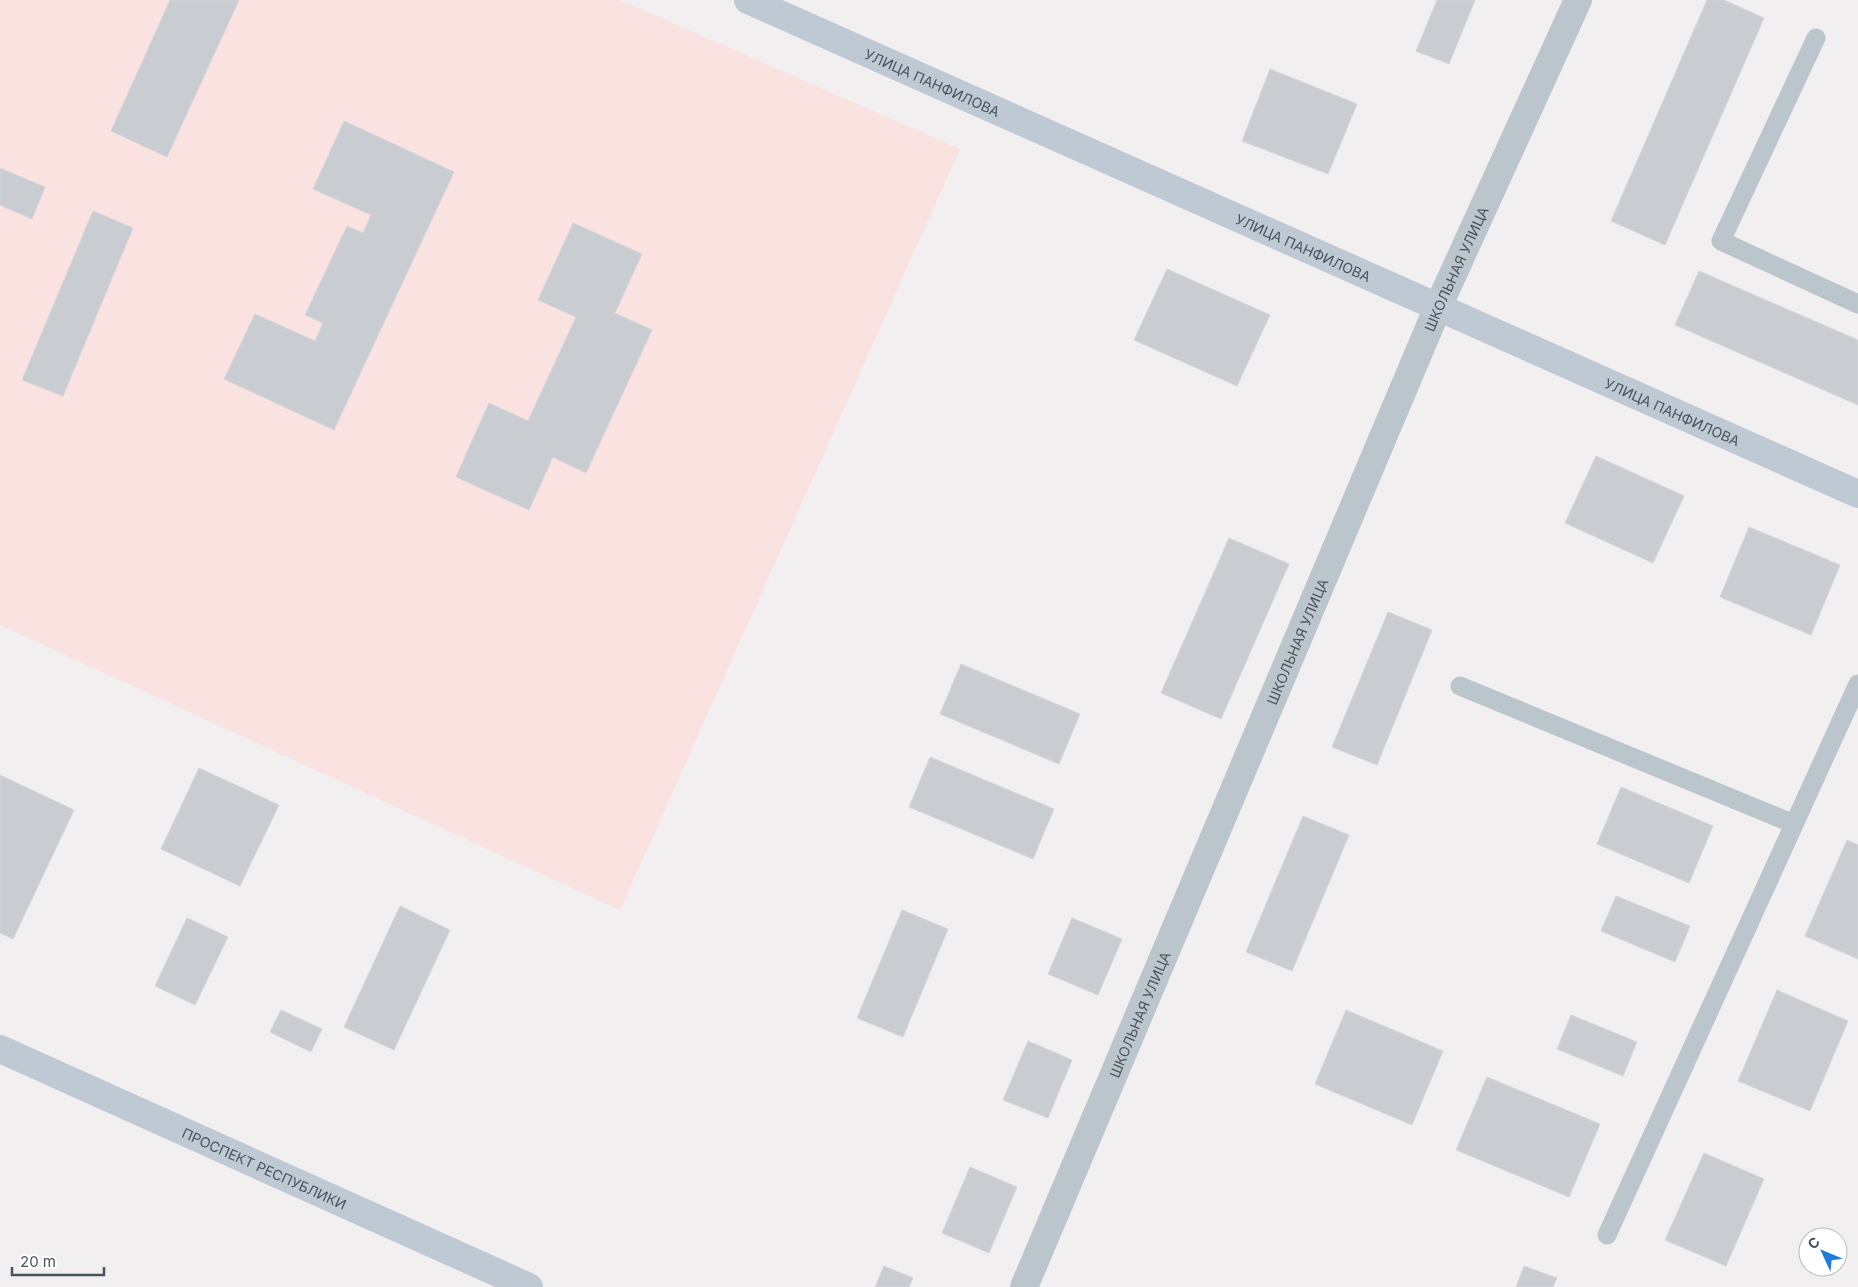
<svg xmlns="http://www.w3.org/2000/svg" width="1858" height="1287" font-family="Inter,sans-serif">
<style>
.medical{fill:#fae2e1}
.building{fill:#c9cdd2;stroke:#d4d6db}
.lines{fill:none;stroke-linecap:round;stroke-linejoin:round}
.lane{stroke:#bbc5cc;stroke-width:19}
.street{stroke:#bbc5cc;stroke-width:28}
.secondary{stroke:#bec9d3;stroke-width:28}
.labels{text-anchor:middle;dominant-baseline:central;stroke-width:4;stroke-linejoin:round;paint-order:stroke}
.street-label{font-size:14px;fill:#48545c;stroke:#fff}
</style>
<rect width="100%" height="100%" fill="#f2eff0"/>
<path class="medical" d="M0,0H620L960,149L620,910L0,625Z"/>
<path class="building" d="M170,0H239L167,157L111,131Z
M1437,0H1475L1449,64L1416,51Z
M1707,0H1724L1764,18L1665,245L1611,221Z
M1270,69L1357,104L1328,174L1242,141Z
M344,121L454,172L334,430L224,379L255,314L315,341L323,323L305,315L347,226L363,233L371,215L313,189Z
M0,168L45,187L32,219L0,205Z
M93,211L133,228L63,396L22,380Z
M573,223L642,254L615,313L652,330L586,473L553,457L529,510L456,477L489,403L528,421L576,317L538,300Z
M1167,269L1270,315L1237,386L1134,340Z
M1699,271L1858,340V405L1675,325Z
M1596,456L1684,496L1653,563L1565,523Z
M1749,527L1840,565L1811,635L1720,597Z
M1229,538L1289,564L1221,719L1161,693Z
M1388,612L1432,630L1377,765L1332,747Z
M961,664L1080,714L1059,764L940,714Z
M930,757L1054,809L1033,859L909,807Z
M199,768L279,805L240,886L161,849Z
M0,775L74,810L13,939L0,933Z
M1621,787L1713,826L1689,883L1597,844Z
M1303,816L1349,835L1292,971L1246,952Z
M1847,840L1858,845V959L1805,936Z
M1616,896L1690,926L1675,962L1601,931Z
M400,906L450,930L394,1050L344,1027Z
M902,910L948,929L903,1037L857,1018Z
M187,918L228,937L195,1005L155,986Z
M1072,918L1122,939L1098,995L1048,974Z
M1777,990L1848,1021L1810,1111L1738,1081Z
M281,1010L322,1029L311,1052L270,1032Z
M1346,1010L1443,1051L1412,1125L1315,1084Z
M1571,1015L1637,1042L1623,1076L1557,1049Z
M1028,1041L1072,1060L1048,1118L1003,1100Z
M1487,1077L1600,1124L1569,1197L1456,1150Z
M1704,1153L1764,1179L1726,1266L1665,1240Z
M970,1167L1017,1187L989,1253L942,1233Z
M884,1266L913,1278L909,1287H875Z
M1524,1266L1557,1278L1553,1287H1516Z"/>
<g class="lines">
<path class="lane" d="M1816,38L1721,241L1858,304
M1460,686L1794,824
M1607,1235L1858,684"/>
<path class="street" id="s1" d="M1024,1287L1438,307L1578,0"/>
<g class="secondary">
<path id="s2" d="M748,0L1858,494"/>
<path id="s3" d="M0,1049L529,1287"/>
</g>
</g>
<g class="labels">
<g class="street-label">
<text stroke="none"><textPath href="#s2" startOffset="202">УЛИЦА ПАНФИЛОВА</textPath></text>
<text stroke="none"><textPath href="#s2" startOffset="608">УЛИЦА ПАНФИЛОВА</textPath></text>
<text stroke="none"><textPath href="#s1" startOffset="1106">ШКОЛЬНАЯ УЛИЦА</textPath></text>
<text stroke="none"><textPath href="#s2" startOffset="1012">УЛИЦА ПАНФИЛОВА</textPath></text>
<text stroke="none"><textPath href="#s1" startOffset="701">ШКОЛЬНАЯ УЛИЦА</textPath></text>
<text stroke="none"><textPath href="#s1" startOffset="296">ШКОЛЬНАЯ УЛИЦА</textPath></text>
<text stroke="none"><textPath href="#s3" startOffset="290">ПРОСПЕКТ РЕСПУБЛИКИ</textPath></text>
</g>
</g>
<g transform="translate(1823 1252) rotate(314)"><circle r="24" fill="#ffffff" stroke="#b6bbbe"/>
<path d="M0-4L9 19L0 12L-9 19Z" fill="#1e7cdd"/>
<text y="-8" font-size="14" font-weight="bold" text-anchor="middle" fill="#48545c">С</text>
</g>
<path d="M12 1267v8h92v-8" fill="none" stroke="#48545c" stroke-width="2.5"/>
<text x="20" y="1267" font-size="15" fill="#48545c" stroke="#ffffff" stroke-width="4" paint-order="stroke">20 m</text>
</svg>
